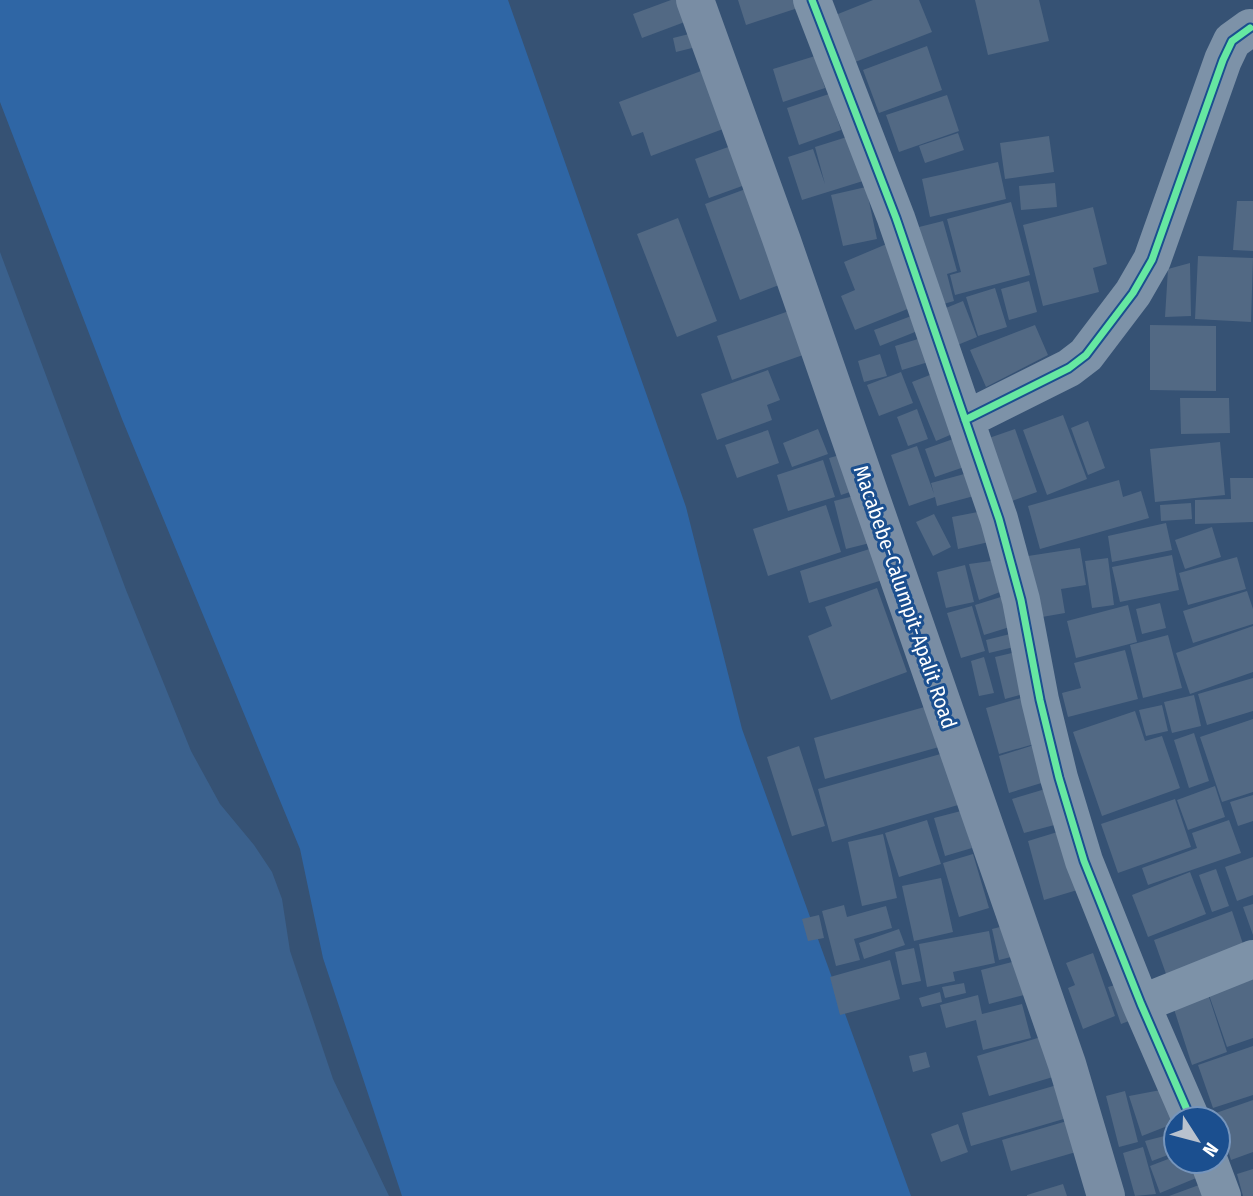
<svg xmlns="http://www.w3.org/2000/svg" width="1253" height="1196" font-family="'Fira Sans Condensed',sans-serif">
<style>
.green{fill:#2f66a5}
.water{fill:#3b618d}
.building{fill:#526984}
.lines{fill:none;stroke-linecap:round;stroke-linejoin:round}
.street{stroke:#7d92a8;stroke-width:38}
.secondary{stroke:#798da4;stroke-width:38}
.cycleway-casing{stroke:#1b4f8f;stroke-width:11}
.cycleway{stroke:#66e7a1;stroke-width:7}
.labels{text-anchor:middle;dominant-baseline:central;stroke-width:6;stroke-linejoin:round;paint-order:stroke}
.street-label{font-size:21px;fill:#fff;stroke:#1b4f8f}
</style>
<rect width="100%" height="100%" fill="#365274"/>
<path class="green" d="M0,0H508L686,507L742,729L911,1196H402L323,958L300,849L122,419L0,102Z"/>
<path class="water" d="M0,252L126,590L191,751L220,804L254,845L272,872L282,899L290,951L333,1079L389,1196H0Z"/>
<path class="building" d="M671,0H683L690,20L642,38L633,14Z
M738,0H798L801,7L746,25Z
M873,0H919L932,32L850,64L833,16Z
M975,0H1039L1049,41L988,55Z
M697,32L700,46L676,52L673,38Z
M927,46L942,90L879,113L863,70Z
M815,56L825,88L783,102L773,69Z
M709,68L731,126L651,156L643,132L632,136L619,102Z
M829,94L841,130L799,145L787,108Z
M947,95L959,131L899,152L886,115Z
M958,133L964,150L925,163L919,146Z
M850,136L863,181L802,200L788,157L813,149L825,184L815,147Z
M1049,136L1054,172L1005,179L1000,143Z
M742,142L756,181L709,198L695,159Z
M998,162L1006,199L930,217L922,179Z
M1055,183L1057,207L1021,210L1019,186Z
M751,187L787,282L740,300L705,204Z
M866,187L877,239L843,246L831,195Z
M1237,201H1253V251L1233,250Z
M1011,202L1030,275L955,295L950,275L961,272L947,219Z
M1093,207L1107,264L1093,268L1099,292L1043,306L1023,225Z
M678,218L717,321L677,337L637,234Z
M943,221L957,271L947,274L954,301L940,305L919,227Z
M889,243L915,306L855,330L841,296L855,290L844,262Z
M1198,256L1253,258L1251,322L1195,319Z
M1190,263L1191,316L1165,317L1168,269Z
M1029,281L1037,312L1009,320L1001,289Z
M995,288L1007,327L978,336L966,297Z
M963,301L977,337L955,346L941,310Z
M789,311L803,355L732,380L717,336Z
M914,315L920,330L880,346L874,330Z
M1035,325L1048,355L986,387L970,350Z
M1150,325L1216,326V391L1150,390Z
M928,336L935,360L902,370L895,346Z
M880,354L887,376L864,382L858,361Z
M768,370L780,400L767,405L772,420L717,440L701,394Z
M940,371L964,429L936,441L912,382Z
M901,372L913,403L879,416L867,385Z
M1180,398H1229L1230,433L1181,434Z
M917,409L928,439L908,446L897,417Z
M1063,415L1087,479L1047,495L1023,430Z
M1088,421L1105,468L1088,475L1071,428Z
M818,429L828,454L792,467L783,443Z
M1015,429L1037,492L1012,501L989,438Z
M768,430L779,463L737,478L725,445Z
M956,438L967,466L935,477L925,449Z
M1220,442L1225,495L1155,502L1150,449Z
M917,446L934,494L931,483L968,473L974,496L937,506L935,497L909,506L891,455Z
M851,452L862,488L841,495L829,458Z
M823,460L835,497L788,511L777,475Z
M1230,478H1253V522L1195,524V500L1231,499Z
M1119,480L1123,497L1141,491L1149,518L1040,549L1028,506Z
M866,493L878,541L846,549L834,501Z
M1191,503L1192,519L1161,521L1160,505Z
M826,505L841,552L768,576L753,529Z
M983,511L989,542L958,549L952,517Z
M934,514L951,547L933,556L916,522Z
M1166,523L1172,550L1112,562L1108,536Z
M1212,527L1221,557L1185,569L1175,540Z
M879,546L889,578L809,603L800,571Z
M1080,548L1086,585L1061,589L1065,613L1042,617L1028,556Z
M1172,555L1179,590L1120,602L1112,567Z
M1237,557L1246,589L1188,605L1179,573Z
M1108,558L1114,605L1092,608L1085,561Z
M991,561L1000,592L979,600L969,564Z
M965,565L974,602L946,608L937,572Z
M877,588L907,672L831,700L808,636L832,626L825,607Z
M1247,591L1253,609V624L1193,643L1183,611Z
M1004,596L1013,626L984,635L975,605Z
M1160,603L1166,628L1142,634L1136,609Z
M1128,605L1137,642L1076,658L1067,621Z
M972,606L985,651L961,658L947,613Z
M1253,626V672L1190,694L1176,653Z
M1010,634L1014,647L989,653L986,640Z
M1168,635L1182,688L1143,698L1130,645Z
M1125,650L1138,699L1068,717L1062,693L1081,688L1074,663Z
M1012,653L1023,694L1005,699L995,657Z
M984,657L994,693L979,696L971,661Z
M1253,678V711L1207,725L1198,694Z
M1194,695L1201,726L1172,733L1164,702Z
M1028,696L1041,742L999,754L986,708Z
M1162,705L1168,731L1146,736L1139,710Z
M928,706L939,747L825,779L814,738Z
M1135,711L1145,741L1162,736L1180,788L1102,816L1073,732Z
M1253,719V792L1222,802L1200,737Z
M1194,733L1209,781L1189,788L1174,740Z
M1037,744L1048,781L1009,793L999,756Z
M799,746L825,826L792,836L767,757Z
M944,753L958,805L832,842L818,789Z
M1215,786L1225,817L1188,830L1177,800Z
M1052,787L1062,823L1024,833L1012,799Z
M1253,795V821L1238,826L1230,802Z
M1175,799L1191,847L1118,873L1101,824Z
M961,811L972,848L945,856L934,818Z
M927,820L941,864L899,877L885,833Z
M1229,820L1241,853L1148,885L1142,868L1197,848L1192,833Z
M1064,830L1084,888L1044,900L1028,841Z
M883,834L897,898L862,906L848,842Z
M973,854L989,908L959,917L943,863Z
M1253,857V895L1237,901L1225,867Z
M1216,869L1229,906L1212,912L1199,875Z
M1190,872L1206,914L1148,937L1132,895Z
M941,878L953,932L914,941L902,886Z
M1253,904V935L1243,907Z
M844,905L847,917L886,906L892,928L854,939L860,960L836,966L822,911Z
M1232,911L1248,959L1171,988L1154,940Z
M819,915L824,938L808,941L802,919Z
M1012,924L1019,955L999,960L992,929Z
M899,929L905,945L864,959L859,943Z
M989,931L995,963L953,972L955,981L927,987L919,944Z
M914,948L921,981L902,985L895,952Z
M1093,953L1115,1016L1083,1029L1068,988L1075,985L1066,963Z
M890,960L900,999L840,1015L830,977Z
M1020,960L1028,994L989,1004L981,970Z
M1253,977V1038L1227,1047L1208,992Z
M1126,982L1137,1018L1121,1024L1108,987Z
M964,983L966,993L945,998L942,987Z
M940,992L942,1002L922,1007L919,998Z
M1208,994L1227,1052L1192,1065L1173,1006Z
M978,995L982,1014L1022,1004L1031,1038L983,1050L976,1020L946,1028L940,1005Z
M1041,1037L1053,1077L989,1096L977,1056Z
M1253,1046V1095L1213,1108L1198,1065Z
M926,1052L930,1067L913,1072L909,1056Z
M1057,1085L1067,1118L971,1146L962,1113Z
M1166,1089L1175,1123L1142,1136L1129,1096Z
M1125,1091L1138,1142L1119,1147L1106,1096Z
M1253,1100V1152L1231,1160L1216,1113Z
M1067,1121L1076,1152L1011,1171L1002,1140Z
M958,1124L968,1152L941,1162L931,1134Z
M1176,1133V1152L1152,1161L1145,1141Z
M1143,1147L1156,1194L1135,1196L1123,1153Z
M1176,1156V1161H1195L1201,1176L1160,1193L1150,1166Z
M1253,1169V1196H1243L1237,1174Z
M1063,1184L1067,1196H1027V1195Z
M1199,1185L1203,1196H1169Z"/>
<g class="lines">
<path class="street" d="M812,0L896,218L999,519L1021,600L1040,700L1059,778L1084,861L1141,1004L1191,1119
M965,420L1069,368L1086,355L1133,293L1152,260L1223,60L1232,41L1250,28
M1141,1004L1253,959
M1209,1161L1222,1196"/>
<path class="secondary" d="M695,0L782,241L1067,1064L1106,1196"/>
<defs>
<path id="cycleway" d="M812,0L896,218L999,519L1021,600L1040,700L1059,778L1084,861L1141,1004L1191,1119
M965,420L1069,368L1086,355L1133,293L1152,260L1223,60L1232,41L1250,28"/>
</defs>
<use href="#cycleway" class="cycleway-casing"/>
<use href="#cycleway" class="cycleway"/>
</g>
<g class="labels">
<g class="street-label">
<text transform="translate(905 597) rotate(71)">Macabebe-Calumpit-Apalit Road</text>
</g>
</g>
<g transform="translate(1197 1140) rotate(126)"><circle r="33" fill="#1b4f8f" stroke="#7695bc" stroke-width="2"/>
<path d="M0-5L12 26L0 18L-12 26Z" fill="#b9c2ce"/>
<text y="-10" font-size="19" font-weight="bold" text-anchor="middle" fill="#ffffff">N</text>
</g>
</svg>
